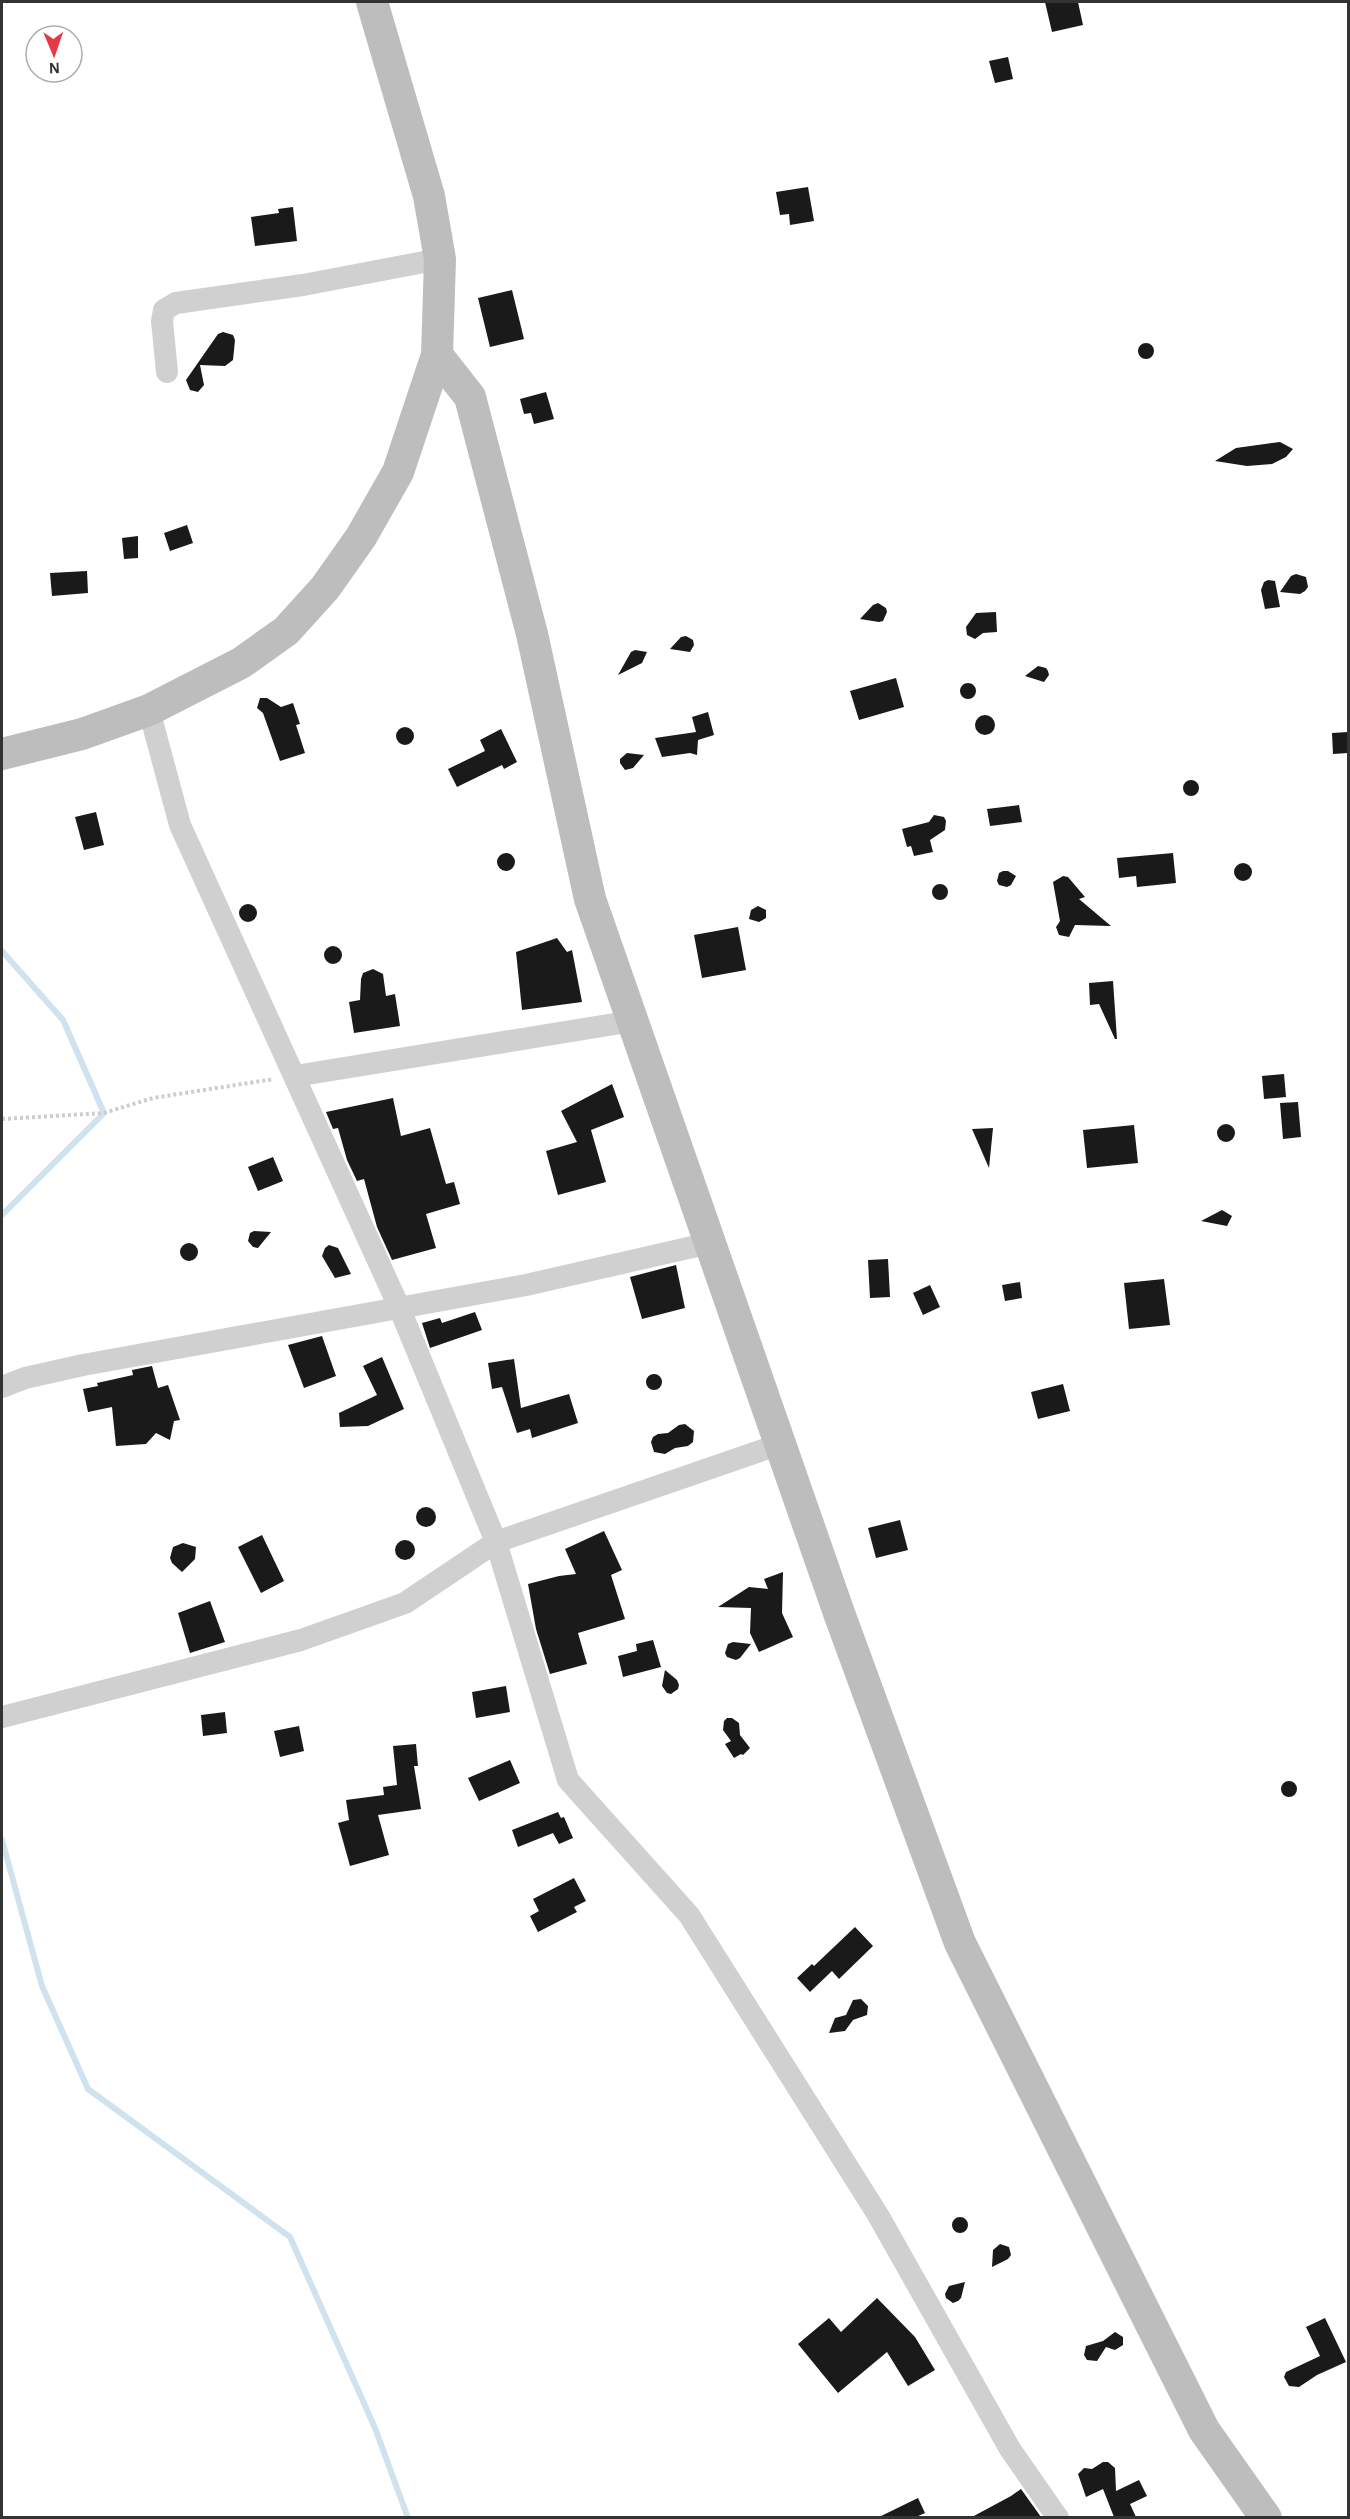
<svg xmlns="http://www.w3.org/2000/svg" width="1350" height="2519" font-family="'Alegreya Sans',sans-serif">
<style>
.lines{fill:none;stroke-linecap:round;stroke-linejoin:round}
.stream{stroke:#cfe2ee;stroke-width:6}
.building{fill:#1a1a1a}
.path{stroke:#cdcdcd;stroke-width:4;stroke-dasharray:3 3;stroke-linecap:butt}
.street{stroke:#d0d0d0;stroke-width:22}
.secondary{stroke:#bdbdbd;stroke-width:32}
</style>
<rect width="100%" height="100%" fill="#fff"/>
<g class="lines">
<path class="stream" d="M2,951L63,1020L104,1113L2,1215
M2,1840L42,1986L88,2089L290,2237L375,2428L408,2518"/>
</g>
<path class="building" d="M1045,2H1078L1083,25L1052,32Z
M1008,57L1013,79L995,83L989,61Z
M808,187L814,221L790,225L789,214L780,215L776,192Z
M293,207L297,241L255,246L251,217L279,213L278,209Z
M512,290L524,339L490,347L478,298Z
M223,332L233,335L235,340L233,360L225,366L200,365L204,385L198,392L190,390L186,380L218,334Z
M1138 351a8 8 0 1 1 16 0a8 8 0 1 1-16 0Z
M546,392L554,419L534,424L531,413L524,414L520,399Z
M1280,442L1293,449L1286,457L1272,464L1247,466L1215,461L1236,448Z
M187,525L193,543L170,551L164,533Z
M138,536V558L124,559L122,538Z
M87,571L88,593L52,596L50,573Z
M1296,574L1306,577L1308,587L1305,591L1300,594L1280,592L1291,576Z
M1268,580L1275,581L1280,607L1265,609L1261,590L1264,582Z
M878,603L886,608L887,612L883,621L879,622L860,619L873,605Z
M996,612L997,632L983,633L975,639L967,635L966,627L976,613Z
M686,636L693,640L694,645L690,652L670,649L681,637Z
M635,650L647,652L642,663L618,675L631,652Z
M1038,666L1046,668L1048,671L1049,675L1044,682L1025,676Z
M896,678L904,707L859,720L850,691Z
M960 691a8 8 0 1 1 16 0a8 8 0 1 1-16 0Z
M260,698H267L281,707L293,703L300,724L296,725L305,753L280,761L263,713L257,708Z
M708,712L714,735L698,740L697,755L690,753L662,757L655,738L696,732L692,717Z
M975 725a10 10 0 1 1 20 0a10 10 0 1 1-20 0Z
M396 736a9 9 0 1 1 18 0a9 9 0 1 1-18 0Z
M501,729L517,762L504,769L502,765L457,787L448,769L485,751L480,740Z
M1348,732V753L1333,754L1332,733Z
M627,753L644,755L633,768L625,770L620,763V759Z
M1183 788a8 8 0 1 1 16 0a8 8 0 1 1-16 0Z
M1019,805L1022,822L990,826L987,809Z
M96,812L104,845L84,850L75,817Z
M934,815L944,817L946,821L945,830L930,840L933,852L914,856L911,846L907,847L902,829L929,822Z
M1173,853L1176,883L1137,887L1136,876L1119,878L1117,858Z
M497 862a9 9 0 1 1 18 0a9 9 0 1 1-18 0Z
M1234 872a9 9 0 1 1 18 0a9 9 0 1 1-18 0Z
M1003,871H1008L1016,876L1011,885L1007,887L999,885L997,881L999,873Z
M1063,876L1068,877L1085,897L1079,899L1111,926L1075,925L1069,937L1059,935L1056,927L1060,921L1053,882Z
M932 892a8 8 0 1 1 16 0a8 8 0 1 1-16 0Z
M239 913a9 9 0 1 1 18 0a9 9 0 1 1-18 0Z
M758,906L766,910V918L759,922L749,919L751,910Z
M738,927L746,970L702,978L694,935Z
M557,938L567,952L572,950L582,1002L522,1010L516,952Z
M324 955a9 9 0 1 1 18 0a9 9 0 1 1-18 0Z
M373,969L383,974L386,996L395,994L400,1026L354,1033L349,1002L360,1000L361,979L363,973Z
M1113,981L1117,1039H1115L1099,1004L1090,1005L1089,983Z
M1284,1074L1286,1097L1264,1099L1262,1076Z
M612,1084L624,1117L591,1130L606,1182L558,1195L546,1151L577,1142L561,1111Z
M393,1098L401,1136L430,1128L446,1184L454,1182L460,1204L426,1214L436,1248L392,1260L377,1227L364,1179L357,1181L347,1160L338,1128L333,1129L326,1112Z
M1298,1102L1301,1137L1283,1139L1280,1103Z
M1217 1133a9 9 0 1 1 18 0a9 9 0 1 1-18 0Z
M1134,1125L1138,1163L1087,1168L1083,1130Z
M993,1128L989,1168L972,1129Z
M273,1157L283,1181L258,1191L248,1167Z
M1222,1210L1232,1216L1227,1226L1201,1221Z
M254,1231L271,1232L258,1248L253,1247L248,1241L250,1233Z
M180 1252a9 9 0 1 1 18 0a9 9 0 1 1-18 0Z
M329,1245L338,1248L351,1274L335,1278L322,1256L325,1248Z
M888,1259L890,1297L870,1298L868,1260Z
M676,1265L685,1308L642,1319L630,1277Z
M1164,1279L1170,1325L1129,1329L1124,1283Z
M1020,1282L1022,1298L1005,1301L1002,1285Z
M930,1285L940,1307L923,1315L913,1293Z
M475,1312L482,1330L430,1348L422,1323L440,1318L442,1323Z
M322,1336L336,1376L304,1388L288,1345Z
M382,1357L404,1409L368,1426L340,1427L339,1413L377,1395L363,1366Z
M514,1359L521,1408L569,1394L578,1423L532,1438L530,1429L517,1433L502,1387L492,1389L488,1363Z
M152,1366L158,1388L168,1385L180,1420L174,1421L170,1440L156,1433L146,1444L116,1446L112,1407L88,1412L83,1389L98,1386L97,1383L133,1375L132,1370Z
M646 1382a8 8 0 1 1 16 0a8 8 0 1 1-16 0Z
M1063,1384L1070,1411L1038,1419L1031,1392Z
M685,1424L694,1431L693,1442L688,1446L675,1448L665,1454L654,1452L651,1442L653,1437L658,1434L668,1433L679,1425Z
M416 1517a10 10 0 1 1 20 0a10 10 0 1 1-20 0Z
M900,1520L908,1550L876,1558L868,1528Z
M604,1531L622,1570L611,1575L625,1619L578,1633L587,1664L550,1674L536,1629L528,1584L559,1576L576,1574L565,1549Z
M262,1535L284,1581L261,1593L238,1547Z
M395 1550a10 10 0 1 1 20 0a10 10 0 1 1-20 0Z
M183,1543L196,1547L195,1559L182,1572L172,1563L170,1558L173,1547Z
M783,1572L782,1613L793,1637L759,1652L750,1633L751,1608L718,1607L749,1587L768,1589L764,1579Z
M210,1601L225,1642L190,1653L178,1613Z
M653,1640L661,1667L623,1677L618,1656L637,1651L636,1644Z
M733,1642L751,1644L740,1658L736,1660L727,1657L725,1653L728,1644Z
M665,1670L677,1680L679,1685L678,1689L671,1694L667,1693L662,1686Z
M506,1686L510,1712L476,1718L472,1692Z
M225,1712L227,1733L203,1736L201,1715Z
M727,1718H732L739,1723L740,1735L750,1748L743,1755L741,1754L734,1758L725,1744L731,1741L723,1730L724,1721Z
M299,1726L304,1751L280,1757L274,1731Z
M416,1744L418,1766H414L421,1809L378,1815L389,1855L350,1866L338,1823L349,1820L346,1800L384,1795L383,1787L397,1785L393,1746Z
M510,1760L520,1783L479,1801L468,1778Z
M1281 1789a8 8 0 1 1 16 0a8 8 0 1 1-16 0Z
M558,1812L561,1818L564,1817L573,1838L559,1844L553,1833L518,1847L512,1830Z
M574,1878L586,1901L574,1907L577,1912L538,1932L530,1916L539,1911L533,1899Z
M855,1927L873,1946L839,1979L832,1971L810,1992L797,1978L812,1964L814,1966Z
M861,1999L868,2006L867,2015L853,2020L845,2031L829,2033L835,2018L846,2015L853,2000Z
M952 2225a8 8 0 1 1 16 0a8 8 0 1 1-16 0Z
M1000,2244L1009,2247L1011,2255L1008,2259L992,2267L993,2250Z
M965,2282L961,2298L958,2301L953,2303L946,2298L945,2294L949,2286Z
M877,2298L915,2337L935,2370L908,2386L887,2352L838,2393L798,2344L829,2318L841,2332Z
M1325,2318L1346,2362L1317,2375L1299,2387L1289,2386L1284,2377L1286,2372L1320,2356L1306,2327Z
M1115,2332L1123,2337V2345L1115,2350L1106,2347L1097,2361L1087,2360L1084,2355L1086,2346L1103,2341Z
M1103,2462H1108L1115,2468L1116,2491L1139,2480L1147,2496L1130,2504L1136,2517H1114L1103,2489L1086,2497L1078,2474L1084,2468L1092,2469Z
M1021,2489L1041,2517H972L1011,2496Z
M918,2498L925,2513L916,2517H879Z"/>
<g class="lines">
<path class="path" d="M2,1119L104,1113L153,1098L274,1079"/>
<path class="street" d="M167,372L162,321L164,310L176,303L303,285L440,259
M149,710L180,825L399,1307L496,1542L568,1780L689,1915L878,2215L1010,2449L1058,2518
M295,1076L633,1021
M2,1387L25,1378L83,1365L526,1285L710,1243
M2,1717L301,1640L405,1603L496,1542L780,1444"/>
<path class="secondary" d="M437,355L470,397L532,634L590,899L839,1613L960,1943L1204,2430L1266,2518
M2,754L82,734L149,710L241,663L286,631L325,588L361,537L398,472L437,355L440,259L429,196L372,2"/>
</g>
<rect width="1350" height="2519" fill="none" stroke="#333333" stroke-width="6"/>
<g transform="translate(54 54) rotate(178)"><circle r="28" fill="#ffffff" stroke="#adadad" stroke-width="1.5"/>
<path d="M0-4.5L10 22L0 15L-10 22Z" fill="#e63946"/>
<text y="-9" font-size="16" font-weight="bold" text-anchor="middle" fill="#333333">N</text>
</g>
</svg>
